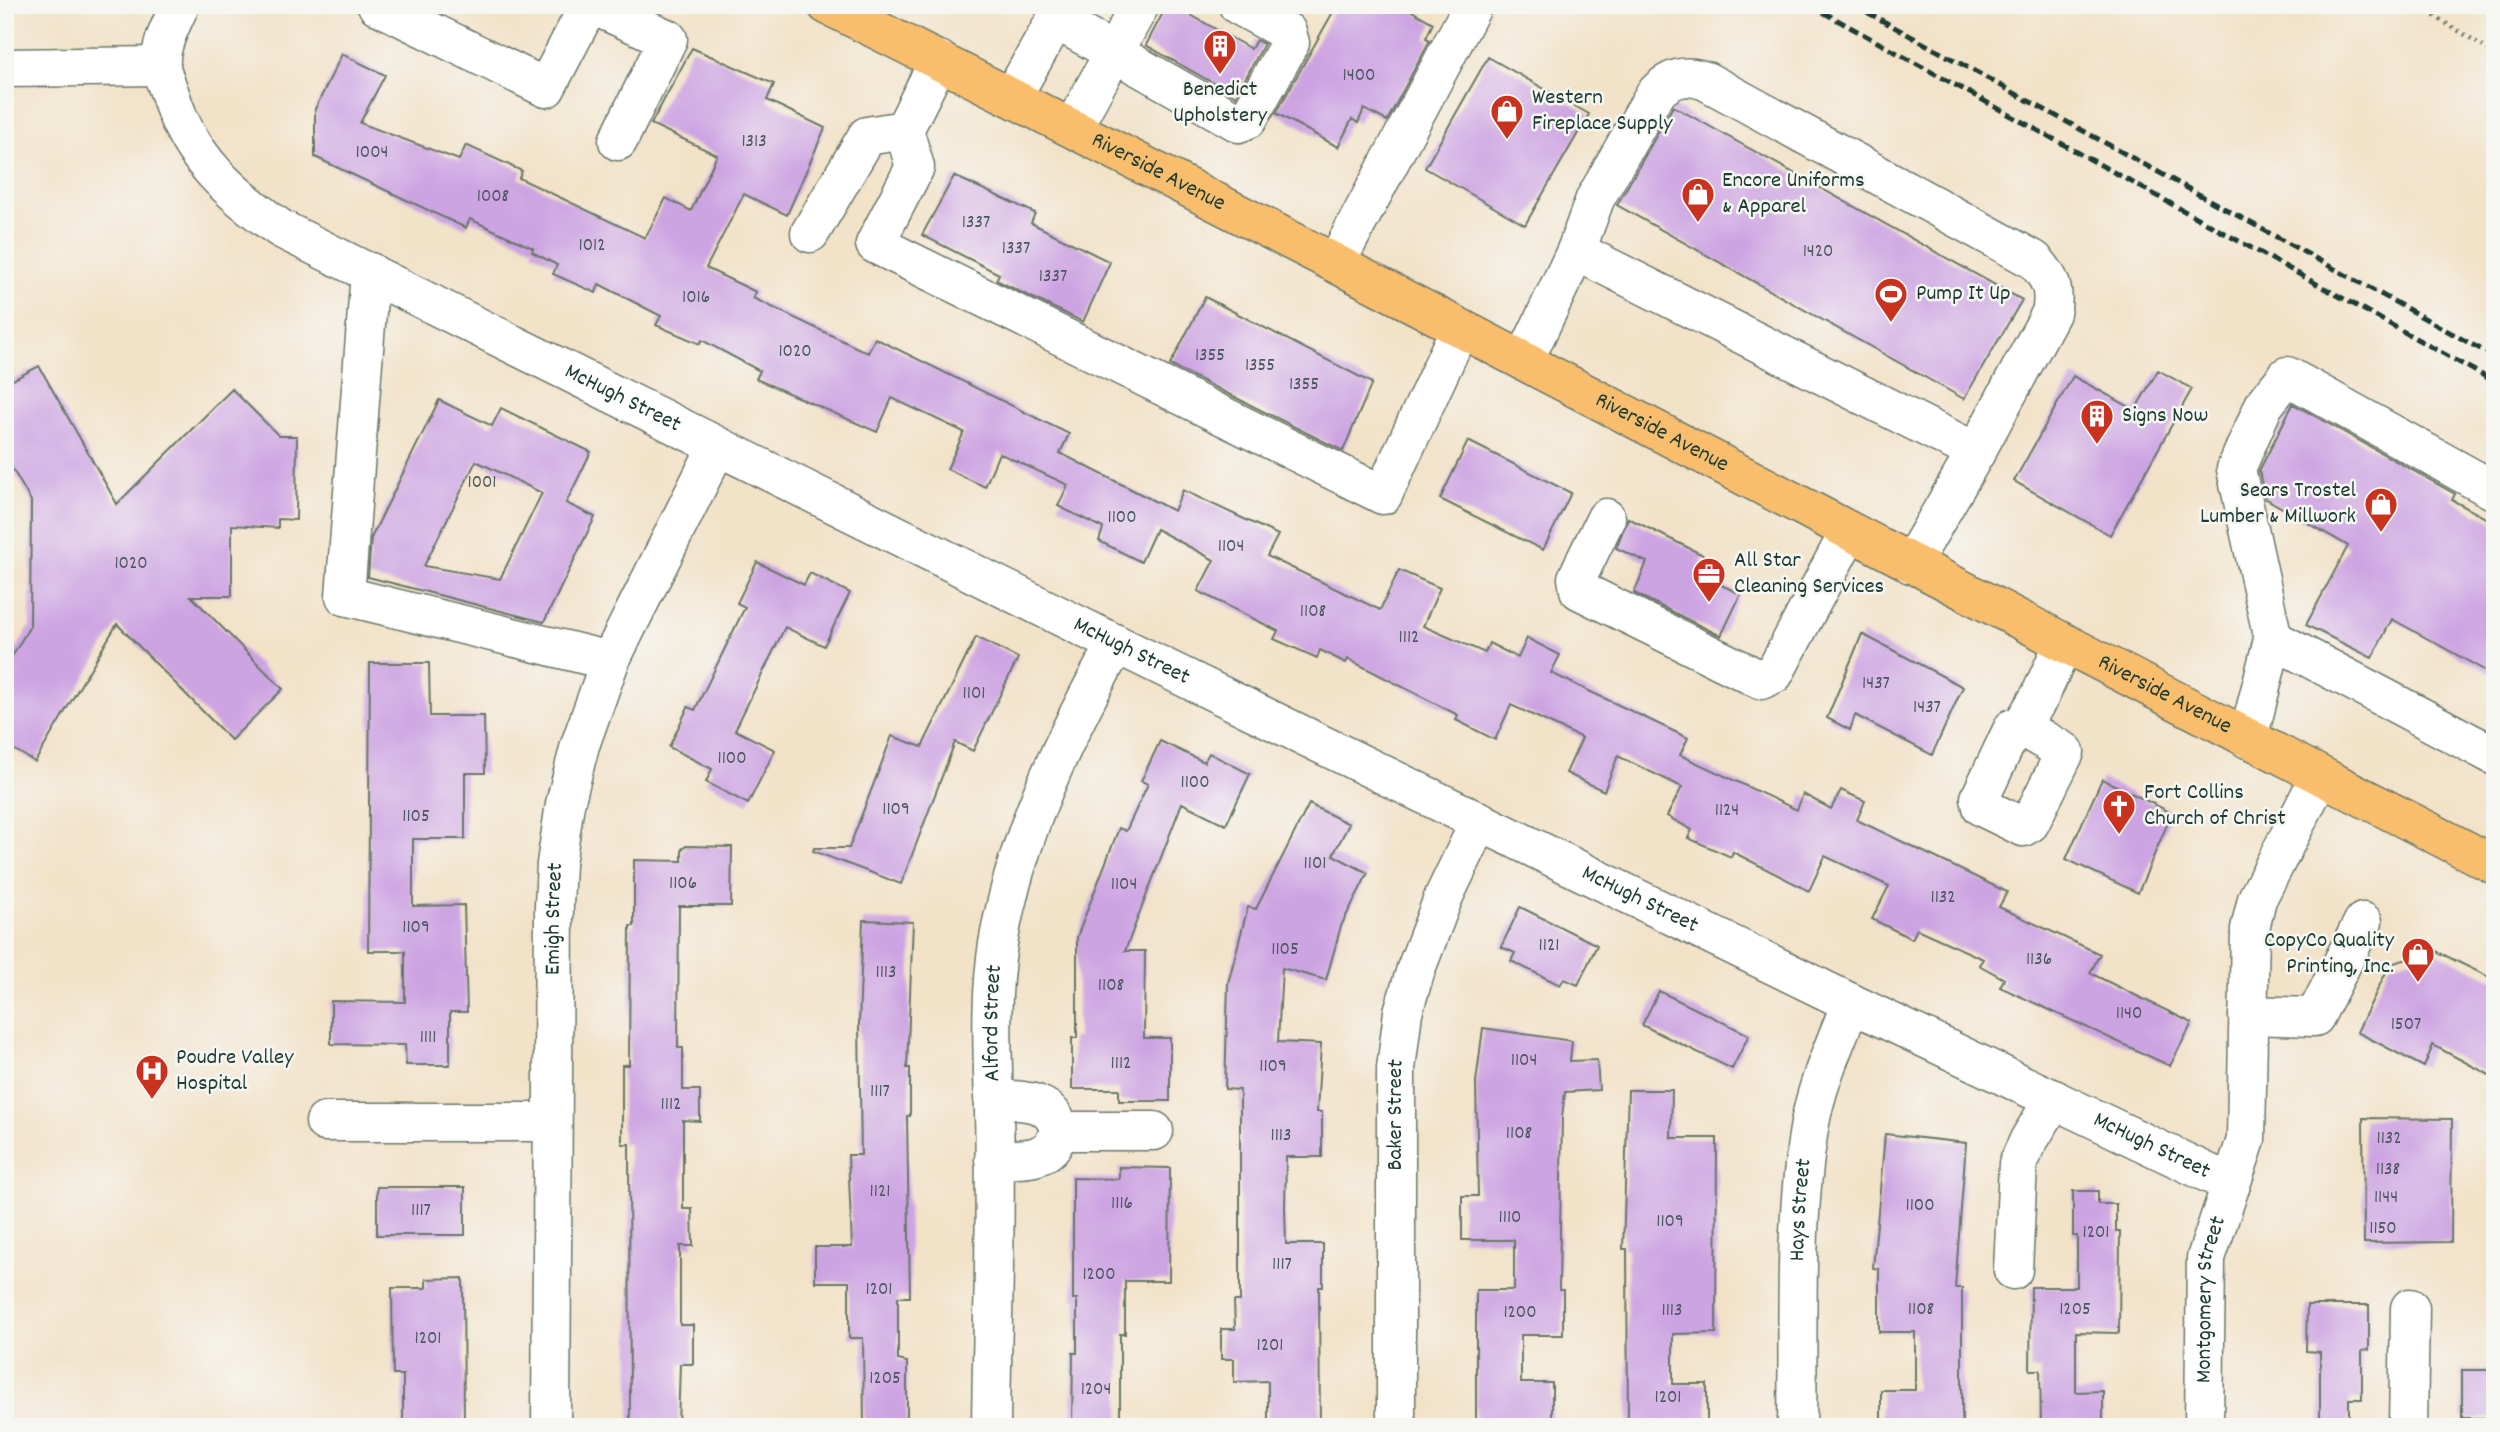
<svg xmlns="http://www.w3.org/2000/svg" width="2500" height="1432" font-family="Dekko,sans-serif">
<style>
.building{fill:#cda4e2;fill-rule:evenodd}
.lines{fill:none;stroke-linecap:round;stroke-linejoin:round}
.minor-casing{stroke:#697768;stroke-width:41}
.major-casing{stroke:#697768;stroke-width:41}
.path{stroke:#697768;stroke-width:4.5;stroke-dasharray:2 5;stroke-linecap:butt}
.minor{stroke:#fff;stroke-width:38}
.major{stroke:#f9be6d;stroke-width:38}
.rail{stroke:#1f3d34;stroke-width:5;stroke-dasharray:10 5;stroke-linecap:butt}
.labels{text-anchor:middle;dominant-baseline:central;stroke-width:5;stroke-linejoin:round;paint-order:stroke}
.number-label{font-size:19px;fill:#4a5760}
.poi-label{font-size:23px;fill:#1f3d34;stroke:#f6f6f2;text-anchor:start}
.street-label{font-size:23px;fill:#1f3d34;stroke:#f6f6f2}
</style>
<rect width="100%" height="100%" fill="#f6f6f2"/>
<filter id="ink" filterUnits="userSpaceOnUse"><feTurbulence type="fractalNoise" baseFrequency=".0143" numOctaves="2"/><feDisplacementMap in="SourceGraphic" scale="14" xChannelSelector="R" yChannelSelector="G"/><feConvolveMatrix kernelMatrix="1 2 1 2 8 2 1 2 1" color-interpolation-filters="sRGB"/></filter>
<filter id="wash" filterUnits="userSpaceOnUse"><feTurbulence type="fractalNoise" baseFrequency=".00686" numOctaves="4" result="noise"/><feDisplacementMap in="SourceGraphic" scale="28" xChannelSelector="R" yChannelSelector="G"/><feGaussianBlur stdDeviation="1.57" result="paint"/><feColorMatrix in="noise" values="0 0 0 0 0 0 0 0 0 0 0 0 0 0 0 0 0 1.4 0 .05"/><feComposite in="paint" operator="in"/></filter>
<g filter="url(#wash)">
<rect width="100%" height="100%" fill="#f2e2c8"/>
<g id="blocks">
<path class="building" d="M1167,5H1173L1251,49L1256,40L1264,44L1236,96L1146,45Z
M1337,5H1401L1433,23L1426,38L1430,40L1387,121L1364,109L1358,123L1352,119L1338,147L1276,113Z
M692,48L774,84L767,100L825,128L787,215L744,194L706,268L756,292L753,298L868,353L875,338L1069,434L1060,453L1174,511L1183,490L1278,535L1267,556L1380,610L1399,570L1440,588L1423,626L1485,653L1489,643L1518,658L1527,638L1560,655L1551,673L1688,738L1680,755L1797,810L1803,794L1831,809L1841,790L1865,801L1857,820L2007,892L1999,907L2100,954L2090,973L2192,1023L2170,1066L2000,987L2004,979L1979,965L1983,959L1917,929L1912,939L1872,919L1889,886L1825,856L1809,891L1733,852L1731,857L1688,838L1692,830L1667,816L1682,787L1618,756L1604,791L1566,773L1582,738L1511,705L1495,740L1456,720L1458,715L1348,659L1346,663L1320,650L1317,658L1274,639L1278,631L1198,591L1214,560L1156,529L1141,562L1099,541L1103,528L1058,506L1068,485L999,453L985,487L947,469L964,432L892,398L877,432L756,379L760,371L702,340L700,344L656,325L661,316L599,284L596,293L553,274L557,265L532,252L533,248L470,219L466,228L315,157V109L342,54L385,75L360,123L459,160L466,145L522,171L519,178L645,238L666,198L691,211L717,155L651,124Z
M1488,57L1589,114L1525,225L1425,168Z
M1673,106L2022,300L1964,399L1617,205Z
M954,176L1035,213L1031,223L1110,262L1083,322L996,280L999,274L922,235Z
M1205,297L1372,383L1343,451L1170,365Z
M39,366L117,504L232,389L279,436H297L296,520L278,519V528L232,525V596H191L283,689L231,740L117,624L35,762L5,744V668L30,626L31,501L5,456V384Z
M2158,370L2192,389L2110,535L2014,481L2073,376L2135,410Z
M439,400L492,426L501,408L591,452L566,503L595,517L544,622L368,577L371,538ZM476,461L542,493L500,579L424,566Z
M2293,404L2455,494L2452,500L2495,523V676L2392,619L2372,658L2306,625L2348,546L2265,498L2259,471Z
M1468,441L1571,493L1543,550L1440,499Z
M1628,518L1705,556L1697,574L1741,594L1721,636L1634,593L1647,562L1616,548Z
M757,562L804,585L810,573L850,593L824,646L785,627L735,730L775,750L748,804L706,782L712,769L669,747L688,707L695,710L745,607L737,603Z
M1862,634L1963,687L1932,755L1855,715L1850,730L1827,718Z
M976,637L1018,658L973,751L955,742L901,884L813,851L814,848H849L892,736L922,747Z
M370,663H429L430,716H484L485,773H465V839H413V906L464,905L467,1012H450V1065H406L405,1045L331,1044V1001L405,1002V951H368Z
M1160,741L1204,762L1209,753L1250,774L1226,825L1182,803L1125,951H1145L1144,1038H1170V1101H1119V1089H1072V1038H1077V937L1119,828L1126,831L1148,784L1141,781Z
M2102,779L2172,813L2138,893L2066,859Z
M1309,804L1349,824L1333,855L1368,873L1341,926L1326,980L1282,968L1278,1042L1321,1044L1317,1112H1322V1157H1286L1285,1208L1286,1244H1323V1287H1319L1320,1427H1268V1381L1234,1382V1359H1221V1329H1235L1234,1301H1240V1090L1225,1089L1228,983L1248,907L1256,909Z
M686,846L732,847L731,906H679L678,1048H683V1090H700V1121L683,1120V1209H692L693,1246H680V1325H693V1364H680L678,1427H630L629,1144H622V1065H629L630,926H634V860L682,861V849Z
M1520,907L1597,945L1578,985L1564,979L1560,985L1511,961L1515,953L1501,947Z
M863,920L913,922L907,1068H910V1116H907L910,1297H898V1360L907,1362V1427H864L863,1338H849V1282H815V1247H852L848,1155H861L859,1024Z
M2436,951L2495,980V1078L2433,1045L2424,1067L2357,1032L2390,964Z
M1659,991L1749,1035L1732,1069L1642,1025Z
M1483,1028L1572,1041L1570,1061L1597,1060L1599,1090L1565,1092L1562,1117L1559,1290H1563V1335H1521V1383H1552V1427H1476V1290H1514V1240H1462V1196H1478L1476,1082Z
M1628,1090H1672L1671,1138H1717L1716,1333L1673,1334V1384H1707V1427H1628L1627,1249H1623Z
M2363,1118L2452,1119L2451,1242L2364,1243Z
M1885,1134L1966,1143L1955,1288H1962V1427H1881V1390H1915V1332H1879V1269L1873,1268Z
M1119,1167L1170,1168L1169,1281H1125V1334H1120V1427H1072L1073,1353H1077V1299H1073V1178L1119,1179Z
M377,1187H465V1235H377Z
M2073,1191H2098V1204H2116V1231H2120L2119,1333L2076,1332V1392L2103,1391V1427H2041L2040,1370H2030L2031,1287H2077V1236H2073Z
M463,1278L464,1427H403V1375H393L392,1288H426V1279Z
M2307,1305H2369V1350L2362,1351V1399H2349V1427H2320V1352L2306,1351Z
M2462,1370H2495V1418H2462Z"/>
</g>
</g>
<g filter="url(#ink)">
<use href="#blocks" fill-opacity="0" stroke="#697768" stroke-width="2"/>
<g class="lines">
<defs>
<g id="minor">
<path id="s1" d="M180,5C172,23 159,46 161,66C162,76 168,87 171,97C189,157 231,194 281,229L1116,644L1851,1003L2231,1184"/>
<path d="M377,5L546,88L589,5"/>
<path d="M592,5L668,39L618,141"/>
<path d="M1056,20L1239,123L1248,119L1290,43L1287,32L1238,5"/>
<path d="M939,60L904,130L915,167L875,244L1383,495L1460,328"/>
<path d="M5,68L161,66"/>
<path d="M1012,97L1064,5"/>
<path d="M1073,127L1140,5"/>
<path d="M810,233L867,136L904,130"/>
<path d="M1576,251L1595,199L1654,95C1669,78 1684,73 1706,81L2034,260C2050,277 2056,290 2051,313L1976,452"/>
<path d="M1336,263L1473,5"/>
<path d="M370,272L345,596L610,661"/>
<path d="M1524,361L1576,251L1976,452L1911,564"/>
<path d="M1606,518L1577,578L1579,590L1761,680L1774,674L1849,532"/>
<path d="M2273,639L2495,756"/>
<path d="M2021,727L2013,728L1980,798L1982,807L2023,827L2030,823L2065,752L2021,727L2040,696L2064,643"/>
<path d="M2248,739L2273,639L2236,469L2264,405L2287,376L2495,491"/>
<path d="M2248,1015L2315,1017L2363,922"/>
<path d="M993,1099C1021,1101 1053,1098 1059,1131C1051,1163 1021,1159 994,1159"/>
<path d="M325,1122H552"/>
<path d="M1059,1131H1154"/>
<path d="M2013,1270L2018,1164L2029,1140L2054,1099"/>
<path id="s2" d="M551,1427L554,905L556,864L565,804L580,745L610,661L717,447"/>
<path id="s3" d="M991,1427C992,1323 997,1218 994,1113C993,1056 989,1001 998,944C1016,837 1064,737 1116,644"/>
<path id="s4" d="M1396,1427V1069L1403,1012L1416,969L1444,896L1480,821"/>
<path id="s5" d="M1797,1427C1799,1328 1793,1226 1809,1129C1816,1085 1835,1044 1851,1003"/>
<path id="s6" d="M2204,1427L2206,1258L2246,1140L2250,929L2257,899L2320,776"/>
<path d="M2408,1427L2410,1308"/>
</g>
<g id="major">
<path id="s7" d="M827,5C1387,284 1938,581 2495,865"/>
</g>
</defs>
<use href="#minor" class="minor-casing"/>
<use href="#major" class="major-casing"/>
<path class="path" d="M2416,5L2495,53"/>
<use href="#minor" class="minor"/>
<use href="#major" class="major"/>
<path class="rail" d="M1810,5L2495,382
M1854,5L2495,357
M2479,5L2495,11"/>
</g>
</g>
<defs>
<symbol id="building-pin" viewBox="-11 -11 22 30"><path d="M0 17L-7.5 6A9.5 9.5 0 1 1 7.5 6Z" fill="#c8321e" stroke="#f6f6f2"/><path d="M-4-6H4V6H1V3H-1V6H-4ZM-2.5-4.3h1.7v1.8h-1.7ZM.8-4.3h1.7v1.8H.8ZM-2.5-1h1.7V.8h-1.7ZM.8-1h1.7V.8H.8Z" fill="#fff"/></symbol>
<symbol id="shop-pin" viewBox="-11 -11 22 30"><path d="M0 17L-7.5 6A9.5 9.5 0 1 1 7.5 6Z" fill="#c8321e" stroke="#f6f6f2"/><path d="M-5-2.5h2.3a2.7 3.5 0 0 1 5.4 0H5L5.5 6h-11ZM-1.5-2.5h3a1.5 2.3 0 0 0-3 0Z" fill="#fff"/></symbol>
<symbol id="stadium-pin" viewBox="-11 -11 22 30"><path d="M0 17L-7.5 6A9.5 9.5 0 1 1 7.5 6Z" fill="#c8321e" stroke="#f6f6f2"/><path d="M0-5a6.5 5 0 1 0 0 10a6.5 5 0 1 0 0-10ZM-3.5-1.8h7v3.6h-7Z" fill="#fff"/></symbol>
<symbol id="office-pin" viewBox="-11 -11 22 30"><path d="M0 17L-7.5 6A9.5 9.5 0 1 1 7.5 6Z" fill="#c8321e" stroke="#f6f6f2"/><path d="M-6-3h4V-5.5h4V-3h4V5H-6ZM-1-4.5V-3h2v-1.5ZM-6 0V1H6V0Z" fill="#fff"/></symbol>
<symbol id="church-pin" viewBox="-11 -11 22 30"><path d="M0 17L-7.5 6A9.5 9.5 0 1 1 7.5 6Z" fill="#c8321e" stroke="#f6f6f2"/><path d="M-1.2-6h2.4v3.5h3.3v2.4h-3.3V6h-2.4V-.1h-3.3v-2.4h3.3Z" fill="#fff"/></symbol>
<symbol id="hospital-pin" viewBox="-11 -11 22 30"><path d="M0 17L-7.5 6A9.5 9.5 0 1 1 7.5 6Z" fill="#c8321e" stroke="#f6f6f2"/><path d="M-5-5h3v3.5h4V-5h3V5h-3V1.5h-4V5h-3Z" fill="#fff"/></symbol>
</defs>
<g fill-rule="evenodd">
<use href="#building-pin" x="1201" y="27" width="38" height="52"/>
<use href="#shop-pin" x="1488" y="92" width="38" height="52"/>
<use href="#shop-pin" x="1679" y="175" width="38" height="52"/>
<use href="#stadium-pin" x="1872" y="275" width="38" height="52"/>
<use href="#building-pin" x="2078" y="397" width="38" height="52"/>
<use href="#shop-pin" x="2362" y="485" width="38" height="52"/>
<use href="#office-pin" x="1690" y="555" width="38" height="52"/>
<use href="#church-pin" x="2100" y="787" width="38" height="52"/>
<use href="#shop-pin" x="2399" y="935" width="38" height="52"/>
<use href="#hospital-pin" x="133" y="1052" width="38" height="52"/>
</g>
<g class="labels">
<g class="number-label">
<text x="1359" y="76">1400</text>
<text x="754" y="142">1313</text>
<text x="372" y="153">1004</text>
<text x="493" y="197">1008</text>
<text x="976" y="223">1337</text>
<text x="592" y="246">1012</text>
<text x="1016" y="249">1337</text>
<text x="1818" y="252">1420</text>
<text x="1053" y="277">1337</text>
<text x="696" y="298">1016</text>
<text x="795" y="352">1020</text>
<text x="1210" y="356">1355</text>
<text x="1260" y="366">1355</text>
<text x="1304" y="385">1355</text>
<text x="482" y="483">1001</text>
<text x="1122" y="518">1100</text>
<text x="1231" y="547">1104</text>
<text x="131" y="564">1020</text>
<text x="1313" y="612">1108</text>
<text x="1409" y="638">1112</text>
<text x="1876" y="684">1437</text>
<text x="974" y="694">1101</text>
<text x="1927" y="708">1437</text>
<text x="732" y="759">1100</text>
<text x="1195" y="783">1100</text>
<text x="896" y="810">1109</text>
<text x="1727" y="811">1124</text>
<text x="416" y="817">1105</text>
<text x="1315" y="864">1101</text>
<text x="683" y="884">1106</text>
<text x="1124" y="885">1104</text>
<text x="1943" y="898">1132</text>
<text x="416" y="928">1109</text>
<text x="1549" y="946">1121</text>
<text x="1285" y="950">1105</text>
<text x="2039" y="960">1136</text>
<text x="886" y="973">1113</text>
<text x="1111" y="986">1108</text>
<text x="2129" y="1014">1140</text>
<text x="2406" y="1025">1507</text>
<text x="428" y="1038">1111</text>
<text x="1524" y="1061">1104</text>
<text x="1121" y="1064">1112</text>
<text x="1273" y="1067">1109</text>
<text x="880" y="1092">1117</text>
<text x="671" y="1105">1112</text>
<text x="1519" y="1134">1108</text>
<text x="1281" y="1136">1113</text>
<text x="2389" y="1139">1132</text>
<text x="2388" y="1170">1138</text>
<text x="880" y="1192">1121</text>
<text x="2386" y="1198">1144</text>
<text x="1122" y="1204">1116</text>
<text x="1920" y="1206">1100</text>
<text x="421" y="1211">1117</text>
<text x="1510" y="1218">1110</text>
<text x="1670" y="1222">1109</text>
<text x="2383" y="1229">1150</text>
<text x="2096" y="1233">1201</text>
<text x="1282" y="1265">1117</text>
<text x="1099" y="1275">1200</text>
<text x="879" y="1290">1201</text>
<text x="1921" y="1310">1108</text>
<text x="2075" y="1310">1205</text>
<text x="1672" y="1311">1113</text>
<text x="1520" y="1313">1200</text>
<text x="428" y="1339">1201</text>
<text x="1270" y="1346">1201</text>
<text x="885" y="1379">1205</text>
<text x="1096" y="1390">1204</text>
<text x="1668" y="1398">1201</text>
</g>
<g class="poi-label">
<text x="1220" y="90" text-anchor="middle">Benedict<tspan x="1220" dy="26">Upholstery</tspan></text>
<text x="1532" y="98">Western<tspan x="1532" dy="26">Fireplace Supply</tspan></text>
<text x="1722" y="181">Encore Uniforms<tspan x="1722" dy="26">&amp; Apparel</tspan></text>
<text x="1916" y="294">Pump It Up</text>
<text x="2122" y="416">Signs Now</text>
<text x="2356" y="491" text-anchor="end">Sears Trostel<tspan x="2356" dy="26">Lumber &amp; Millwork</tspan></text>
<text x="1734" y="561">All Star<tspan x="1734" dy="26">Cleaning Services</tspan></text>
<text x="2144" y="793">Fort Collins<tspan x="2144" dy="26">Church of Christ</tspan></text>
<text x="2394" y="941" text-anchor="end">CopyCo Quality<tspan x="2394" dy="26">Printing, Inc.</tspan></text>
<text x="176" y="1058">Poudre Valley<tspan x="176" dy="26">Hospital</tspan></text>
</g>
<g class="street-label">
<text stroke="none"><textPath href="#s7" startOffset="371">Riverside Avenue</textPath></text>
<text stroke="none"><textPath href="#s1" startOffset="654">McHugh Street</textPath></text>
<text stroke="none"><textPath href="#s7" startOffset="938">Riverside Avenue</textPath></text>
<text stroke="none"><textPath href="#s1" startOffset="1222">McHugh Street</textPath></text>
<text stroke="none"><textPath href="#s7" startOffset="1505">Riverside Avenue</textPath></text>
<text stroke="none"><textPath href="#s1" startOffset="1788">McHugh Street</textPath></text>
<text stroke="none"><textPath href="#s2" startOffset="508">Emigh Street</textPath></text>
<text stroke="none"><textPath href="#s3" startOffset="404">Alford Street</textPath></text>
<text stroke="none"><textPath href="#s4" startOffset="312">Baker Street</textPath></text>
<text stroke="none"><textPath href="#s1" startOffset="2356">McHugh Street</textPath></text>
<text stroke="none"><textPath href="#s5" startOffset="217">Hays Street</textPath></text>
<text stroke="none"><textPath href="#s6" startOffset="128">Montgomery Street</textPath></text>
</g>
</g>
<rect width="2500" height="1432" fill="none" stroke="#f6f6f2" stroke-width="28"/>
</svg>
